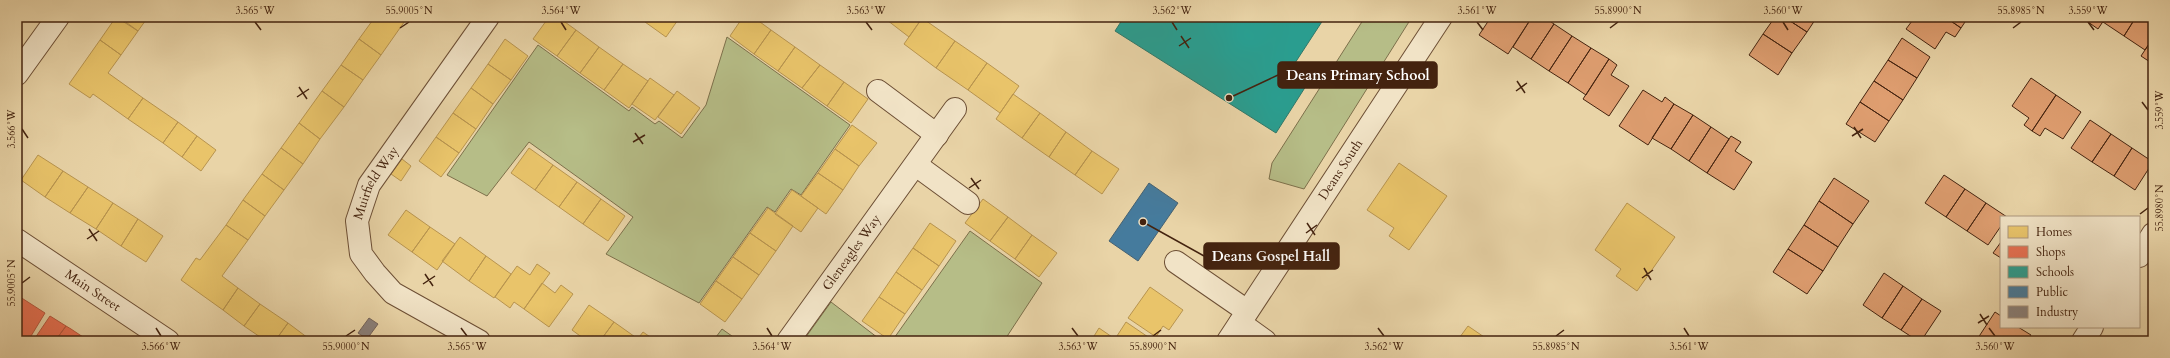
<svg xmlns="http://www.w3.org/2000/svg" width="2170" height="358" font-family="Cardo,serif">
<style>
.green{fill:#b6bd87;stroke:#7d704b}
.homes{fill:#e9c46a;stroke:#b8944f}
.shops{fill:#e76f51;stroke:#b6583d}
.schools{fill:#2a9d8f;stroke:#327869}
.public{fill:#457b9d;stroke:#456172}
.industry{fill:#8a817c;stroke:#75655b}
.building{fill:#df9e70;stroke:#44230f}
.lines{fill:none;stroke-linecap:round;stroke-linejoin:round}
.minor-casing{stroke:#6d4f35;stroke-width:24}
.minor{stroke:#f1e3c6;stroke-width:22}
.ticks{fill:none;stroke:#44230f;stroke-width:1.5}
.labels{text-anchor:middle;dominant-baseline:central;stroke-width:4;stroke-linejoin:round;paint-order:stroke}
.street-label{font-size:13px;fill:#44230f;stroke:#f1e3c6}
.leader{fill:none;stroke:#44230f;stroke-width:1.5}
.callout-dot{fill:#44230f;stroke:#f1e3c6;stroke-width:1.5}
.callout{fill:#44230f;stroke:#44230f;stroke-width:1.5}
.callout-label{font-size:14px;text-anchor:middle;font-weight:bold;fill:#fff}
.neatline{fill:none;stroke:#44230f;stroke-width:1.5}
.ticks-label{font-size:10px;text-anchor:middle;fill:#44230f}
</style>
<rect width="100%" height="100%" fill="#e9d4a7"/>
<filter id="stains"><feTurbulence type="fractalNoise" baseFrequency=".005" numOctaves="4"/><feColorMatrix values="0 0 0 0 .2 0 0 0 0 .09 0 0 0 0 .02 0 0 0 .5 -.17"/></filter>
<radialGradient id="worn" r=".72"><stop offset=".6" stop-color="#630" stop-opacity="0"/><stop offset="1" stop-color="#630" stop-opacity=".3"/></radialGradient>
<path class="green" d="M1365,17H1412L1304,189L1269,179L1272,163Z
M727,37L850,125L801,195L791,189L775,212L767,207L699,303L606,254L633,217L529,142L487,196L447,175L538,45L629,111L632,107L655,124L659,121L682,138L706,105Z
M970,231L1042,283L1004,341H892Z
M831,302L882,341H803Z
M722,329L739,341H713Z"/>
<path class="homes" d="M116,17L138,31L121,55L100,40Z
M119,17H148L138,31Z
M375,17H415L412,22L407,18L381,55L359,39Z
M549,17H558L576,30L557,56L533,39Z
M649,17H680L666,37L645,22Z
M743,17H753L771,30L754,54L730,36Z
M883,17H923L909,37Z
M922,18L955,41L936,68L904,44Z
M576,30L599,47L580,73L557,56Z
M771,30L795,47L778,71L754,54Z
M359,39L381,55L363,80L341,65Z
M505,39L528,56L511,80L488,64Z
M100,40L121,55L108,73L143,98L128,119L93,94L90,98L69,84Z
M955,41L987,63L968,90L936,68Z
M599,47L623,64L604,90L580,73Z
M795,47L820,65L802,88L778,71Z
M987,63L1019,86L1000,113L968,90Z
M488,64L511,80L493,104L471,88Z
M623,64L648,81L629,108L604,90Z
M341,65L363,80L344,107L322,91Z
M820,65L844,82L827,106L802,88Z
M650,78L674,95L655,120L632,104Z
M844,82L868,99L851,123L827,106Z
M471,88L493,104L476,129L453,113Z
M322,91L344,107L320,139L299,123Z
M677,91L700,108L681,134L658,117Z
M1013,94L1040,113L1022,138L996,119Z
M143,98L178,122L163,143L128,119Z
M453,113L476,129L459,153L436,137Z
M1040,113L1066,132L1049,157L1022,138Z
M178,122L197,136L182,157L163,143Z
M299,123L320,139L303,164L281,148Z
M852,125L877,143L859,166L835,149Z
M1066,132L1092,151L1075,175L1049,157Z
M197,136L216,150L201,171L182,157Z
M436,137L459,153L441,177L419,161Z
M281,148L303,164L284,190L262,174Z
M529,148L553,165L535,190L511,173Z
M835,149L859,166L843,190L818,173Z
M1092,151L1119,169L1102,194L1075,175Z
M38,155L63,171L45,197L21,180Z
M402,159L411,166L401,181L391,174Z
M1399,163L1447,196L1409,250L1389,236L1394,228L1367,210Z
M553,165L577,182L559,207L535,190Z
M63,171L88,187L70,213L45,197Z
M818,173L843,190L826,214L801,196Z
M262,174L284,190L265,216L243,200Z
M577,182L601,199L583,224L559,207Z
M88,187L113,203L96,229L70,213Z
M792,190L818,208L801,232L775,214Z
M601,199L625,216L608,241L583,224Z
M983,199L1008,217L990,241L965,223Z
M243,200L265,216L248,240L226,225Z
M113,203L138,219L121,246L96,229Z
M1627,203L1675,237L1637,291L1616,276L1621,269L1595,250Z
M768,208L793,226L776,251L750,233Z
M406,210L430,227L412,252L388,235Z
M1008,217L1032,235L1015,259L990,241Z
M138,219L163,236L146,262L121,246Z
M930,223L956,241L939,266L913,248Z
M226,225L248,240L222,276L238,288L223,310L181,280L196,258L200,260Z
M430,227L455,244L437,270L412,252Z
M750,233L776,251L759,275L733,257Z
M1032,235L1057,253L1039,277L1015,259Z
M460,237L486,256L469,281L442,261Z
M913,248L939,266L922,290L896,272Z
M486,256L511,274L494,298L469,281Z
M733,257L759,275L742,299L716,281Z
M537,264L550,273L524,309L514,302L510,308L495,297L517,266L530,275Z
M896,272L922,290L905,314L879,297Z
M716,281L742,299L725,322L700,304Z
M542,283L555,293L561,285L573,294L549,327L524,309Z
M1150,287L1183,310L1169,330L1163,326L1156,337L1128,318Z
M238,288L260,304L244,326L223,310Z
M879,297L905,314L888,339L862,321Z
M260,304L288,323L275,341H266L244,326Z
M589,305L614,322L600,341H587L572,330Z
M614,322L638,339L636,341H600Z
M1126,322L1154,341H1091L1099,328L1115,339Z
M288,323L312,341H275Z
M1468,326L1490,341H1457Z
M643,332L656,341H636Z"/>
<path class="shops" d="M17,295L45,313L28,341H17Z
M50,316L66,326L55,341H33Z
M66,326L71,329L89,341H55Z"/>
<path class="schools" d="M1124,17H1325L1295,63L1313,75L1276,133L1115,31Z"/>
<path class="public" d="M1149,183L1178,203L1138,261L1109,241Z"/>
<path class="industry" d="M369,318L378,324L367,339L358,333Z"/>
<path class="building" d="M1491,17H1532L1508,54L1479,35Z
M1532,17H1544L1554,24L1531,59L1513,47Z
M1775,17H1784L1807,32L1792,53L1763,34Z
M1784,17H1817L1807,32Z
M1915,17H1945L1961,28L1955,37L1946,32L1935,49L1906,29Z
M1945,17H1964L1967,19L1961,28Z
M2081,17H2106L2098,29Z
M2106,17H2136L2124,36L2103,22Z
M2136,17H2153V38L2145,50L2124,36Z
M1554,24L1572,36L1549,71L1531,59Z
M1763,34L1792,53L1778,75L1749,55Z
M1572,36L1591,48L1568,83L1549,71Z
M1902,38L1930,57L1917,78L1888,60Z
M2153,38V64L2141,56Z
M1591,48L1609,59L1586,95L1568,83Z
M1609,59L1617,65L1611,75L1629,86L1609,116L1583,99Z
M1888,60L1917,78L1903,100L1874,81Z
M2031,78L2056,95L2032,131L2024,125L2029,118L2012,106Z
M1874,81L1903,100L1889,121L1860,102Z
M1643,90L1662,102L1665,97L1674,104L1648,145L1619,126Z
M2056,95L2081,112L2063,139L2045,128L2040,136L2032,131Z
M1860,102L1889,121L1875,142L1846,124Z
M1674,104L1693,115L1671,149L1652,138Z
M1693,115L1711,127L1689,161L1671,149Z
M2090,120L2111,134L2092,162L2071,148Z
M1711,127L1729,139L1707,173L1689,161Z
M2111,134L2132,148L2114,176L2092,162Z
M1731,136L1741,142L1735,151L1752,162L1734,190L1707,173Z
M2132,148L2153,162L2135,190L2114,176Z
M1944,175L1965,189L1946,217L1925,203Z
M1834,178L1869,201L1853,224L1819,201Z
M1965,189L1986,203L1967,231L1946,217Z
M1819,201L1853,224L1838,247L1804,225Z
M1986,203L2007,217H2001V226L1988,245L1967,231Z
M1804,225L1838,247L1823,271L1788,249Z
M2001,242V258L1993,253Z
M1788,249L1823,271L1807,294L1773,272Z
M1884,273L1903,286L1882,318L1863,305Z
M1903,286L1922,299L1901,330L1882,318Z
M1922,299L1941,311L1921,341H1918L1901,330Z
M1995,312L2001,316V327H2018L2031,335L2027,341H1976Z"/>
<g class="lines">
<defs>
<g id="minor">
<path d="M17,74L58,17"/>
<path d="M878,91L937,135"/>
<path d="M916,165L968,203"/>
<path id="s1" d="M17,240L168,341"/>
<path d="M2139,256L2153,234"/>
<path d="M1176,262L1247,311"/>
<path d="M1240,323L1265,341"/>
<path id="s2" d="M479,341L393,293L375,273L361,254L357,221L369,185L488,17"/>
<path id="s3" d="M788,341L955,109"/>
<path id="s4" d="M1228,341L1441,17"/>
<path d="M2083,341L2092,327"/>
</g>
</defs>
<use href="#minor" class="minor-casing"/>
<use href="#minor" class="minor"/>
</g>
<path class="ticks" d="M255,22L261,30M561,22L566,30M866,22L872,30M1172,22L1177,30M1477,22L1483,30M1783,22L1788,30M2088,22L2094,30M400,28L409,22M1610,28L1618,22M2013,28L2021,22M1181,36L1189,48M1179,46L1191,38M1517,81L1525,93M299,87L307,99M1516,91L1527,83M297,97L309,89M2142,102L2148,110M1854,127L1861,138M22,129L28,138M635,133L643,144M1852,136L1863,129M633,142L645,135M971,178L979,189M969,188L981,180M2140,214L2148,208M1307,223L1315,235M89,229L97,241M1306,233L1317,225M87,239L99,231M1644,268L1651,280M425,274L433,286M1642,278L1653,270M22,283L30,277M423,284L435,276M1980,314L1987,325M1978,323L1989,316M156,328L161,336M461,328L467,336M767,328L772,336M1072,328L1078,336M1378,328L1384,336M1684,328L1689,336M1989,328L1995,336M346,336L355,330M1153,336L1161,330M1556,336L1564,330"/>
<g class="labels">
<g class="street-label">
<text stroke="none"><textPath href="#s4" startOffset="205">Deans South</textPath></text>
<text stroke="none"><textPath href="#s2" startOffset="225">Muirfield Way</textPath></text>
<text stroke="none"><textPath href="#s3" startOffset="109">Gleneagles Way</textPath></text>
<text stroke="none"><textPath href="#s1" startOffset="91">Main Street</textPath></text>
</g>
</g>
<path class="leader" d="M1229 98L1278 75M1143 222L1204 256"/>
<g class="callout-dot">
<circle cx="1229" cy="98" r="4"/>
<circle cx="1143" cy="222" r="4"/>
</g>
<g class="callout">
<rect x="1278" y="62" width="159" height="26" rx="4"/>
<rect x="1204" y="243" width="135" height="26" rx="4"/>
</g>
<g class="callout-label">
<text x="1358" y="80">Deans Primary School</text>
<text x="1271" y="261">Deans Gospel Hall</text>
</g>
<rect width="2170" height="358" fill="none" stroke="#e9d4a7" stroke-width="44"/>
<rect x="2000" y="216" width="140" height="112" fill="#f1e3c6" stroke="#ac967d"/>
<rect x="2008" y="226" width="20" height="12" fill="#e9c46a" stroke="#ac967d"/>
<text x="2036" y="236" font-size="12" fill="#44230f">Homes</text>
<rect x="2008" y="246" width="20" height="12" fill="#e76f51" stroke="#ac967d"/>
<text x="2036" y="256" font-size="12" fill="#44230f">Shops</text>
<rect x="2008" y="266" width="20" height="12" fill="#2a9d8f" stroke="#ac967d"/>
<text x="2036" y="276" font-size="12" fill="#44230f">Schools</text>
<rect x="2008" y="286" width="20" height="12" fill="#457b9d" stroke="#ac967d"/>
<text x="2036" y="296" font-size="12" fill="#44230f">Public</text>
<rect x="2008" y="306" width="20" height="12" fill="#8a817c" stroke="#ac967d"/>
<text x="2036" y="316" font-size="12" fill="#44230f">Industry</text>
<rect x="22" y="22" width="2126" height="314" class="neatline"/>
<g class="ticks-label">
<text x="255" y="14">3.565°W</text>
<text x="409" y="14">55.9005°N</text>
<text x="561" y="14">3.564°W</text>
<text x="866" y="14">3.563°W</text>
<text x="1172" y="14">3.562°W</text>
<text x="1477" y="14">3.561°W</text>
<text x="1618" y="14">55.8990°N</text>
<text x="1783" y="14">3.560°W</text>
<text x="2021" y="14">55.8985°N</text>
<text x="2088" y="14">3.559°W</text>
<text transform="translate(2159 110) rotate(-90)" y="4">3.559°W</text>
<text transform="translate(11 129) rotate(-90)" y="4">3.566°W</text>
<text transform="translate(2159 208) rotate(-90)" y="4">55.8980°N</text>
<text transform="translate(11 283) rotate(-90)" y="4">55.9005°N</text>
<text x="161" y="350">3.566°W</text>
<text x="346" y="350">55.9000°N</text>
<text x="467" y="350">3.565°W</text>
<text x="772" y="350">3.564°W</text>
<text x="1078" y="350">3.563°W</text>
<text x="1153" y="350">55.8990°N</text>
<text x="1384" y="350">3.562°W</text>
<text x="1556" y="350">55.8985°N</text>
<text x="1689" y="350">3.561°W</text>
<text x="1995" y="350">3.560°W</text>
</g>
<rect width="100%" height="100%" filter="url(#stains)"/>
<rect width="100%" height="100%" fill="url(#worn)"/>
</svg>
